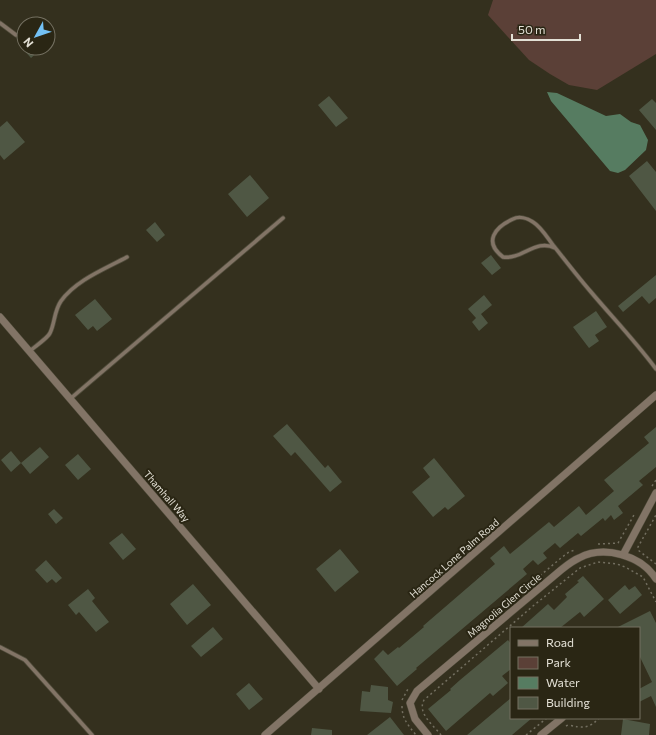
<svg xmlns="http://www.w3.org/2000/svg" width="656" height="735" font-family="Commissioner,sans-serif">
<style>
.green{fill:#5b4037}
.water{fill:#567c61}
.building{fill:#4f5744}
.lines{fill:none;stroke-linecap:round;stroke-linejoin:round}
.service-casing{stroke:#504c3b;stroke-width:5}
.minor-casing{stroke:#504c3b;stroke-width:8}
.path{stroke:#736f60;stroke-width:1.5;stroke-dasharray:2 3;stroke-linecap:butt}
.service{stroke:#827466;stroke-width:3.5}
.minor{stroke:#827466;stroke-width:7}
.labels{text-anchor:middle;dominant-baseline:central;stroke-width:4;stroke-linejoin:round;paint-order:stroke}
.street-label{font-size:10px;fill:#e3e0d5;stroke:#2a2614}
</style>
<rect width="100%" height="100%" fill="#34301e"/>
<path class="green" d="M493,0H656V54L597,90L569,85L550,74L529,60L488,15Z"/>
<path class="water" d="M547,92L557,93L606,116L620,114L631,122L640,125L648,140L646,150L625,170L618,173L610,171L551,101Z"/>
<path class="building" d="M22,48H42L31,58Z
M329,96L348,118L336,127L318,105Z
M652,99L656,103V130L639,110Z
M7,121L25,142L4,160L0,155V127Z
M647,161L656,172V211L629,176Z
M250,175L269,198L247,217L228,194Z
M155,222L165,235L157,242L146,230Z
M491,255L501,268L492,275L481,263Z
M656,275V298L649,304L642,296L623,312L618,306Z
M484,295L492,305L481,314L488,323L479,331L472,322L476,318L468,309Z
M95,299L112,319L97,331L93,326L88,330L75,315Z
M596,311L607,327L595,335L599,341L589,348L573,327Z
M287,424L325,468L328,465L342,482L330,492L295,452L291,456L273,436Z
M656,427V467L639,481L643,485L618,506L623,513L614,520L611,515L605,521L603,518L581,536L578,533L560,548L555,543L543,553L547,558L538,565L533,560L523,569L527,574L416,668L417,669L397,686L374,659L383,650L388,655L398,647L399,648L424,627L423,626L495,564L490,558L504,546L510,554L549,522L554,527L579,506L586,515L614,491L604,480L649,443L644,437Z
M40,447L49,457L30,474L21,463L11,472L1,460L11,451L21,463Z
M78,454L91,469L78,480L65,465Z
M434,458L465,496L448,510L445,507L433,517L412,492L430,477L423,468Z
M54,509L63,518L56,524L48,514Z
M122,533L136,549L123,560L109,543Z
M340,549L359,572L335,592L316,569Z
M46,560L62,578L56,583L52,579L47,583L35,570Z
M583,576L604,599L584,617L580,612L560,628H521L548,604L554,610L567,597L565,594L579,582L577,581Z
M193,584L211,605L187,625L170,604Z
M625,585L629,590L635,586L642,595L620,614L608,600Z
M88,589L95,598L92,601L109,622L96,632L79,612L76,615L68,605Z
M650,611L656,623V707L651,696L639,702V689L652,682L639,655V628H616Z
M213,627L223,639L201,657L191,646Z
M508,640L511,644V669L502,676L508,683L493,696L490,693L446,731L428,709L451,690L450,689L460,680Z
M249,683L263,699L249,710L236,694Z
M371,685L388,687V700L393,702L391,713L360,711L362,691L370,692Z
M511,698V718H532L512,735H467Z
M390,717L404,735H367Z
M623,719L650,724L649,735H621Z
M312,728L332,730V735H311Z"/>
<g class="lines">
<defs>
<path id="service" d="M0,23L16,35
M555,248C536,238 522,260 503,257C483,242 495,227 513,219C519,216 527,218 533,222C541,227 547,237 553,245C565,260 578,277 591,292C613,318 636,342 656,369
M30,351C34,347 48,338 50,333C55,323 54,311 61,301C76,280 105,269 127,257
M70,399L283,218
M0,647L25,660L92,735"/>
<path id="minor" d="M0,317L319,689
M623,555L656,493
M265,735L656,395
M428,735L415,719L410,703L417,691L561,570C566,566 572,561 579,558C604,545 641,555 656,579
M541,735L562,718"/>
</defs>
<use href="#service" class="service-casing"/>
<use href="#minor" class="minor-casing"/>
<path class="path" d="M652,486L656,480
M598,544L618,543L634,515
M656,564L638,550V547L656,515
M502,608L561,558L569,552L575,550
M402,700L408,689
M402,706C402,719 408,725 416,735
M566,726L568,725C583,728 589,729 599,718
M441,735C433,725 417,713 424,700L533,606L580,568L598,562L617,564L625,567L643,577L656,602
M526,735L547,718"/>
<use href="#service" class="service"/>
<use href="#minor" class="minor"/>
</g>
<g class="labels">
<g class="street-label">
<text transform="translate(167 496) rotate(49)">Thamhall Way</text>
<text transform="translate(454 558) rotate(-41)">Hancock Lone Palm Road</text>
<text transform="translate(504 605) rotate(-40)">Magnolia Glen Circle</text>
</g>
</g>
<rect x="510" y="627" width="130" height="92" fill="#2a2614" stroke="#747061"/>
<rect x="518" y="640" width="20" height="6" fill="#827466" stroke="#747061"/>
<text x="546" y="647" font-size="12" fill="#e3e0d5">Road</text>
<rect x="518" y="657" width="20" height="12" fill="#5b4037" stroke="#747061"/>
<text x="546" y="667" font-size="12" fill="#e3e0d5">Park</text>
<rect x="518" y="677" width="20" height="12" fill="#567c61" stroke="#747061"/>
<text x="546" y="687" font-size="12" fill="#e3e0d5">Water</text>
<rect x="518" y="697" width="20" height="12" fill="#4f5744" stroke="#747061"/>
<text x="546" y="707" font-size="12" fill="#e3e0d5">Building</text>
<g transform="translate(36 36) rotate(230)"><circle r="19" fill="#2a2614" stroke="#747061"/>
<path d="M0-3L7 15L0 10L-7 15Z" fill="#73c1f5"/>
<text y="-6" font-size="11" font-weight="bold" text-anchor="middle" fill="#e3e0d5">N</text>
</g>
<path d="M512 34v6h68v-6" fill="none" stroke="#e3e0d5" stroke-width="2"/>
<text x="518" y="34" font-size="12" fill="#e3e0d5" stroke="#2a2614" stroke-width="3" paint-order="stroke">50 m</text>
</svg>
